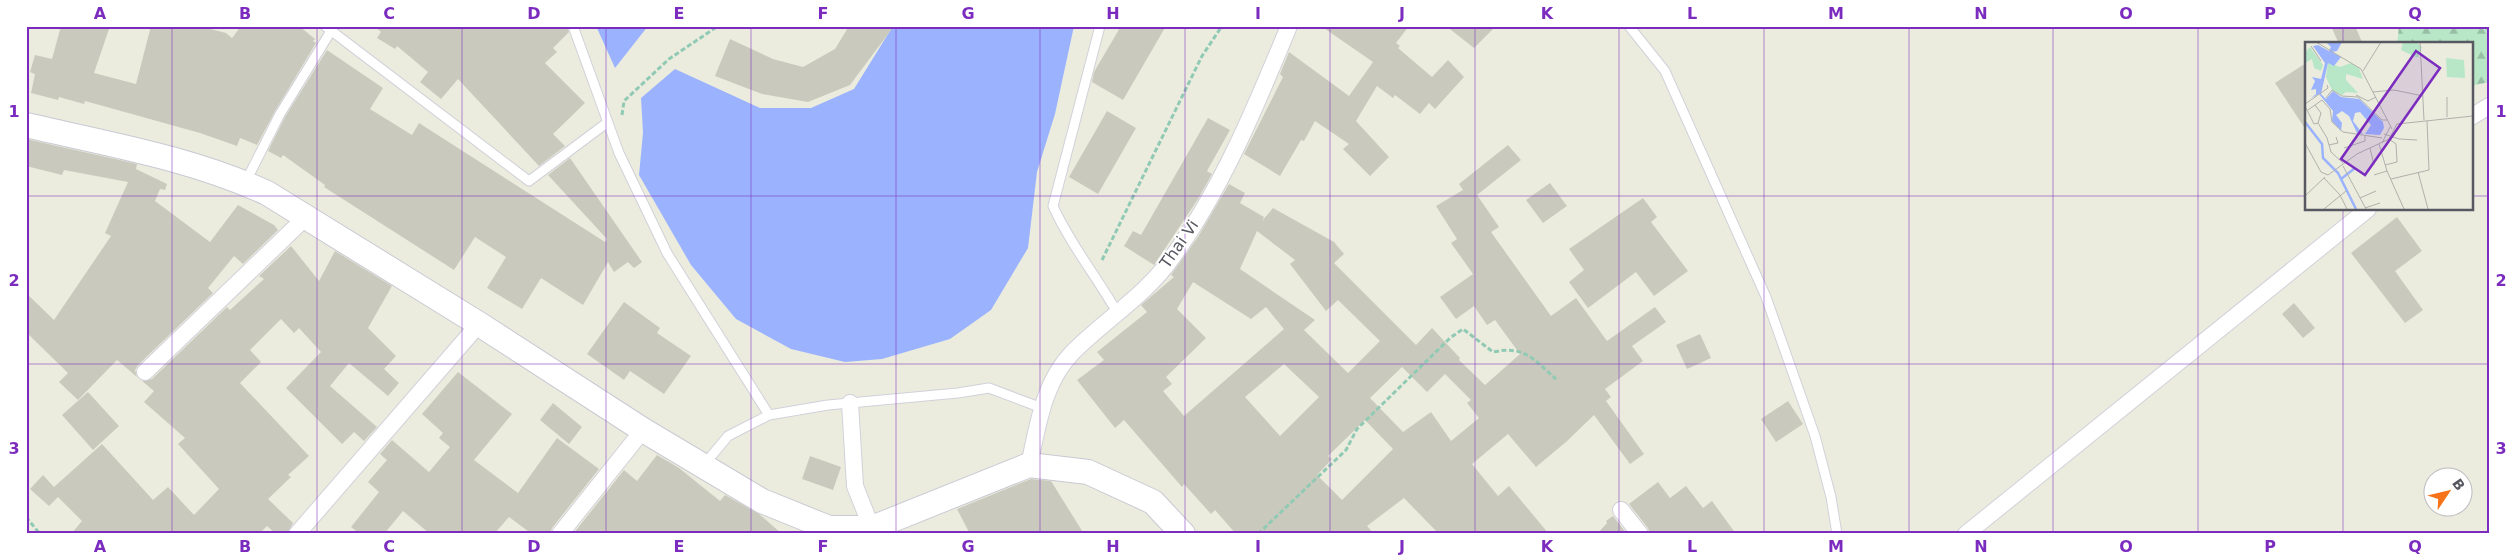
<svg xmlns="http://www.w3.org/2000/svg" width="2515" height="560" font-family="'DejaVu Sans',sans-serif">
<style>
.forest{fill:url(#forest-firs)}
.water{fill:#9bb3ff}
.building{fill:#c9cabd;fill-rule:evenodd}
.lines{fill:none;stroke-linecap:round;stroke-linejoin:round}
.lane-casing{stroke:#d1d1da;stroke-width:11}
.street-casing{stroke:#d1d1da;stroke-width:18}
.secondary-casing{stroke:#c9c9d4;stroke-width:26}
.path{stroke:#91cab4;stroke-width:3;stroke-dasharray:5 2.5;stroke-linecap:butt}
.lane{stroke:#fff;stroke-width:9}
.street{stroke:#fff;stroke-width:16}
.secondary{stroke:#fff;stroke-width:24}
.grid{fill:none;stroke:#7b2cbf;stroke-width:1;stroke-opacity:0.55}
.labels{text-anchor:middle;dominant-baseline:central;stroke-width:4;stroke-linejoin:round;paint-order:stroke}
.street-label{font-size:16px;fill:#575861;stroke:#fff}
.inset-river{fill:none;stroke:#9bb3ff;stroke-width:2.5}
.inset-road{fill:none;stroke:#b0b1ac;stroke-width:1}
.view{fill:#7b2cbf;fill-opacity:0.15;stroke:#7b2cbf;stroke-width:2.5}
.inset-edge{fill:none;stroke:#575861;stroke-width:2.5}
.neatline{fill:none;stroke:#7b2cbf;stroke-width:2}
.grid-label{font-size:16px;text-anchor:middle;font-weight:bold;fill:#7b2cbf}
</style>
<defs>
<pattern id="forest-firs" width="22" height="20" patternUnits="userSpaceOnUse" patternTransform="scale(1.25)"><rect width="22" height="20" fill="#b7e7c7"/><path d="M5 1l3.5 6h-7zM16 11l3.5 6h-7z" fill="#98bea5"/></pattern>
</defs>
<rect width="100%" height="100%" fill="#ebecde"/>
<path class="forest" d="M2399,26H2489V82L2471,86V44H2397Z"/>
<path class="water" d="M596,26H648L615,68Z
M893,26H1074L1055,114L1037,172L1028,248L991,310L950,339L882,359L845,362L791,349L736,319L691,265L639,175L643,133L641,98L675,69L760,108H811L854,89Z"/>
<path class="building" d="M61,26H110L94,73L136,84L151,26H199L226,33L232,38L241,26H299L315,39L313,41L316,43L275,111L257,145L240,138L237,146L200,133L85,101L84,104L59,97L58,100L31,93L35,74L30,72L35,55L52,59Z
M374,26H567L569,32L553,48L557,52L545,63L585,103L553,134L565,146L539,166L458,79L441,99L420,82L428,72L397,46L395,49L377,38L381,32Z
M849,26H894L850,85L808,102L762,94L715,76L730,39L773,59L803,67L835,49Z
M1121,26H1166L1123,100L1092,82L1094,72Z
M1321,26H1409L1396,43L1400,46L1398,48L1432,77L1448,60L1464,77L1435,109L1429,103L1420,114L1395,95L1393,98L1377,86L1356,121L1389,157L1370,176L1343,149L1349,144L1315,121L1304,141L1301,140L1280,176L1244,154L1283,77L1280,74L1289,52L1349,96L1373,62Z
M1446,26H1496L1474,48Z
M2331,26H2355L2363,44H2339Z
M327,50L383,88L370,109L412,135L419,123L605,242L607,239L548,175L570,158L642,262L634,268L628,262L614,272L608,262L583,305L541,278L522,309L487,288L506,257L475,237L454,270L324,187L325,185L283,155L281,158L268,151L285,117Z
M2306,63V130L2275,83Z
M1107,111L1136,128L1098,194L1069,177Z
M1208,118L1230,130L1207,171L1212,174L1198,199L1154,265L1124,246L1133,231L1141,235Z
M26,139L137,164L136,169L167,184L165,190L160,189L155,201L210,242L238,205L274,225L278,230L243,264L234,256L208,288L213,293L138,365L135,370L137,377L117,360L78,400L59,382L68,373L26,332V293L54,320L111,236L105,233L128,182L64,170L62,175L26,166Z
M1508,145L1521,160L1477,195L1499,227L1491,232L1551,316L1576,298L1607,341L1655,307L1666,322L1632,346L1643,361L1605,389L1611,397L1606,401L1644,454L1630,464L1594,415L1566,442L1536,467L1508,434L1472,464L1498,496L1509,486L1549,534H1439L1404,498L1367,526L1374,534H1236L1215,510L1211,514L1184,484L1182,487L1124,420L1115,428L1077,380L1104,360L1097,352L1147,312L1141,305L1174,277L1171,275L1198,237L1229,184L1245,193L1240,203L1264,217L1262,221L1273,208L1334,242L1344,254L1334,263L1416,345L1432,328L1460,358L1459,360L1485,385L1520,354L1495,320L1487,325L1474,306L1456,319L1440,297L1473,274L1451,243L1457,239L1436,206L1463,190L1459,184ZM1257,231L1295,260L1290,264L1326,311L1338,300L1380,341L1348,373L1304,330L1315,320L1240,269ZM1193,282L1251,319L1266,307L1284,329L1184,416L1163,391L1172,384L1166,377L1206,338L1177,309ZM1284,364L1319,397L1280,436L1245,397ZM1402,367L1427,392L1445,374L1471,400L1467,403L1479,418L1451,441L1431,412L1403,432L1370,398ZM1365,420L1393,449L1342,500L1317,475L1332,459L1328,456Z
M1550,183L1567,206L1543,223L1526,200Z
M1643,198L1657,217L1651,222L1688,271L1654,296L1636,272L1588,308L1569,282L1584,270L1569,249Z
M2397,217L2422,251L2395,271L2423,310L2405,323L2351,253Z
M291,246L319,281L335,251L392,286L368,328L396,356L384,369L399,383L388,396L349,363L330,386L377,427L364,441L354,432L342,444L286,388L321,352L299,328L294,333L281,319L250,350L261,362L240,383L309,456L288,475L291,477L268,499L293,523L287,534H276L267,526L259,534H71L82,521L58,497L49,506L30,489L43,475L54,487L102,444L153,500L168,487L194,515L219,489L178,444L185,438L144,402L154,391L142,381L152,379L227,307L230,310L264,279L259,276Z
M624,302L660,328L657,333L691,356L664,394L630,371L624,380L587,354Z
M2294,303L2315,328L2303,338L2282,314Z
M1700,334L1711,358L1687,369L1676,345Z
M458,372L512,414L474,460L518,493L557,438L599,469L552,528L550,534H532L509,517L494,534H430L403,511L384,534H360L351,527L379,492L368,482L387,460L380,454L392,440L429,472L450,447L439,438L443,433L422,414Z
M88,392L119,426L93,450L62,415Z
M1788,401L1803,424L1776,442L1761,419Z
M553,403L582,427L569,444L540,420Z
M657,455L679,468L720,501L725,495L759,514L782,534H573L624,470L637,481Z
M810,456L841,467L833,490L802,479Z
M1031,479L1051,481L1084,534H970L957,509Z
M1658,482L1670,498L1686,486L1703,508L1712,501L1736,534H1650L1648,528L1629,504Z
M1613,516L1627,534H1597L1607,523L1606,521Z"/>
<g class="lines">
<defs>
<path id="lane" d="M325,26L529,181L608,122
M573,26L619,153L667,253L769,415
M1100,26L1053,206C1070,244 1097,277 1118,314
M1629,26L1665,71L1766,297L1815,436L1831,497L1837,534
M245,183L280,114L331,31
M703,466L728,436L769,415L828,405L958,393L989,388L1042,408"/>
<path id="street" d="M2471,117L2489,106
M145,372L306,217
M850,403L855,486L874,534
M1029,465C1038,426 1043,383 1072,353C1102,322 1146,295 1171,259C1222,189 1256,106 1289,26
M1621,510L1640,534
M297,534L479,324
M560,534L643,430
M1966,534L2368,209"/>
<path id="secondary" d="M26,125C107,144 191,158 267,193L479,324L643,430L762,501L829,528H872L1029,465L1088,472L1153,502L1183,534"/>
</defs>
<use href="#lane" class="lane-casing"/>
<use href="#street" class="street-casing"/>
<use href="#secondary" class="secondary-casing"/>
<path class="path" d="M622,115L624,101L669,59L718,26
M1102,260L1202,56L1222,26
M26,517L40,534
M1258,534L1346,450L1357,429L1450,338L1463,329L1493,352C1525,345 1534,360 1556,379"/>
<use href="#lane" class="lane"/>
<use href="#street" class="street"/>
<use href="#secondary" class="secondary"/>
</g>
<path class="grid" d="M172,26V534M317,26V534M462,26V534M606,26V534M751,26V534M896,26V534M1040,26V534M1185,26V534M1330,26V534M1475,26V534M1619,26V534M1764,26V534M1909,26V534M2053,26V534M2198,26V534M2343,26V44M26,196H2306M2471,196H2489M2343,209V534M26,364H2489"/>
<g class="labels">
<g class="street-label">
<text transform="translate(1179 244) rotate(-55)">Thai Vi</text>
</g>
</g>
<g transform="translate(2305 42)">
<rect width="168" height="168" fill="#ebecde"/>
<path d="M98,0H111L117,5L113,16L96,8ZM5,5L18,23L16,29L9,26L7,17L0,21V10ZM23,21L35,25L46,21L54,26L58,37L41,32V38L53,51L41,50L37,53L27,48L21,35Z" fill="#b7e7c7"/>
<path d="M141,16L159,18L160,36L142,35Z" fill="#b7e7c7"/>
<path d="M21,0H37L32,9L27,10L36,15L29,24L23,21L16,52L21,57L28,49L36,55L54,57L78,80L79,86L75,93L60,92L66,83L55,70L50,71L48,79L58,92L52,91L44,74L37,69L31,73L37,81L36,89L27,79L28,69L14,52L6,56L11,52V47L6,48L10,39L7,35L16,37L20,21L8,4L13,3L24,9L26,5Z" fill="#9bb3ff"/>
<path class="inset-river" d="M0,80L17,102L18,116L33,131L51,167M36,137L50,126"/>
<path class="inset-road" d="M11,0L56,27L87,87M115,0L119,78M6,4L16,19M58,29L76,0M68,50L89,48L118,54M51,53L63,59L71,55M142,55V75M21,56L27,48L37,54L53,55L77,78H83M0,62L23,46L22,43M10,63L16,71L13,81M0,64L9,82L13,81L22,96L26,110L38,121M3,68L17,58L25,67L27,80L38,90L77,96M79,92L94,97L112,98M0,101L16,130L23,133L52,112L84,97L92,82L168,74M77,101L85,85M74,102L82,129M24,103L33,101L31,95M39,106L60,99V94M65,106L69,123M80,123L92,120L91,102L84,97M38,124L61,167M113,130L123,167M69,133L82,129L99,167M19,136L35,153L42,167M86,137L124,128L122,79M0,154L20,135M55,156L71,149M60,166L75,161M19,167L41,149"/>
<path class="view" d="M111,9L135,26L60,133L36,117Z"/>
<rect width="168" height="168" class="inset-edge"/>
</g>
<rect width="2515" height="560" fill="none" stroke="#ffffff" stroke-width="55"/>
<g transform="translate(2448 492) rotate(55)"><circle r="24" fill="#ffffff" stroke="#bcbcc0"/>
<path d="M0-4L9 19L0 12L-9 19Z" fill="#f67319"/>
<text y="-8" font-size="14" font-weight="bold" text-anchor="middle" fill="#575861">B</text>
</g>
<rect x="28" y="28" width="2460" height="504" class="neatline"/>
<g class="grid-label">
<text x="100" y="19">A</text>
<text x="245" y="19">B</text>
<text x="389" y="19">C</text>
<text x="534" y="19">D</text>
<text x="679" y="19">E</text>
<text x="823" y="19">F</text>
<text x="968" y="19">G</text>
<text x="1113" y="19">H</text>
<text x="1258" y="19">I</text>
<text x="1402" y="19">J</text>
<text x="1547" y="19">K</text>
<text x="1692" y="19">L</text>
<text x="1836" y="19">M</text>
<text x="1981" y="19">N</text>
<text x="2126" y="19">O</text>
<text x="2270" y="19">P</text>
<text x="2415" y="19">Q</text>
<text x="14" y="117">1</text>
<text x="2501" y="117">1</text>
<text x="14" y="286">2</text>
<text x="2501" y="286">2</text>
<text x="14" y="454">3</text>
<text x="2501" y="454">3</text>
<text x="100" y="552">A</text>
<text x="245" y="552">B</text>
<text x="389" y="552">C</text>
<text x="534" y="552">D</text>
<text x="679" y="552">E</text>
<text x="823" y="552">F</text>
<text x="968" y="552">G</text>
<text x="1113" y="552">H</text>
<text x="1258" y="552">I</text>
<text x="1402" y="552">J</text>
<text x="1547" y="552">K</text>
<text x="1692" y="552">L</text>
<text x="1836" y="552">M</text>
<text x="1981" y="552">N</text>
<text x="2126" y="552">O</text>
<text x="2270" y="552">P</text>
<text x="2415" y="552">Q</text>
</g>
</svg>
